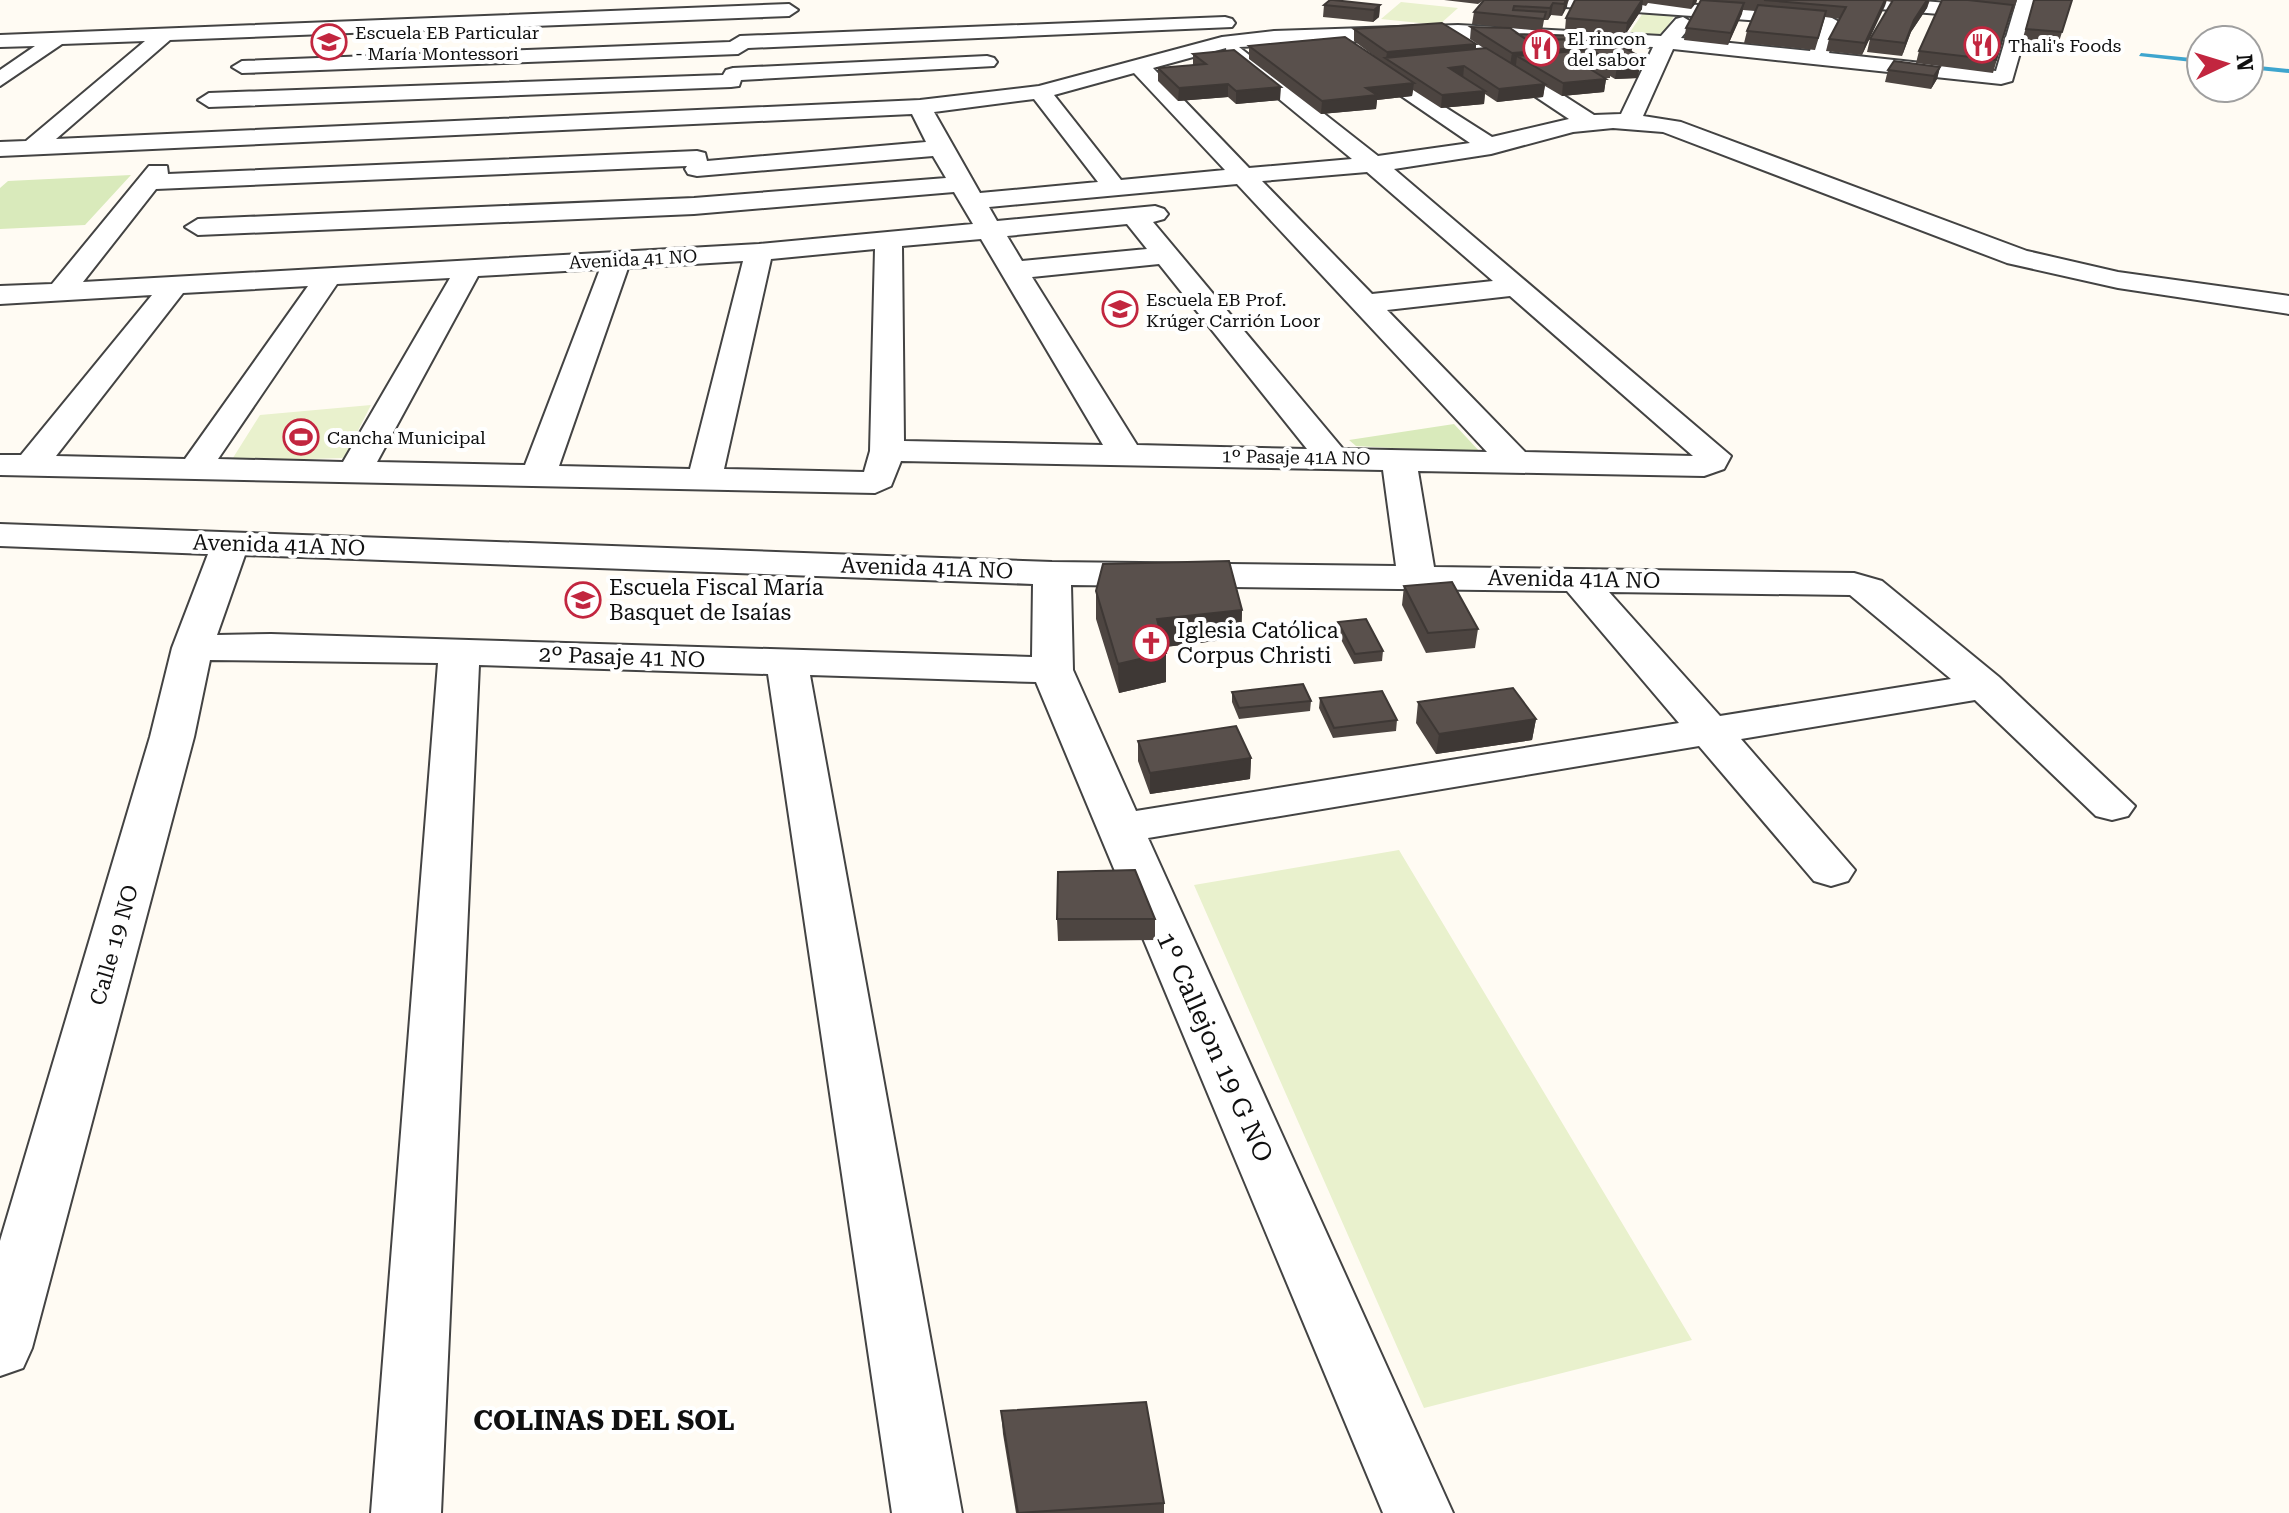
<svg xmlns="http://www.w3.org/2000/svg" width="2289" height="1513" font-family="'Roboto Serif',serif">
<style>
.green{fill:#d9eabb}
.pitch{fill:#e9f1cd}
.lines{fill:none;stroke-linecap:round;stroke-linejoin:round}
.stream{fill:#3ea5ce;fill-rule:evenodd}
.street-casing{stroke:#434343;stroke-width:4}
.street{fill:#fff;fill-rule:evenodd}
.wall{fill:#4d4541}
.shaded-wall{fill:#3e3835}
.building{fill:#59504c;stroke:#3e3835;stroke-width:2}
.labels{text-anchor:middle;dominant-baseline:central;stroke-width:8;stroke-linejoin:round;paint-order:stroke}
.far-poi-label{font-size:18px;fill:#101010;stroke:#fff;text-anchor:start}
.far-street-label{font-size:18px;fill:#101010;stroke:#fff}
.street-label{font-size:22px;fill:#101010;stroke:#fff}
.poi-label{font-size:22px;fill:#101010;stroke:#fff;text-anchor:start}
.near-street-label{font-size:26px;fill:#101010;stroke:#fff}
.near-neighbourhood-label{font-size:28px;font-weight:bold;fill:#101010;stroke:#fff}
</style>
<rect width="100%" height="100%" fill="#fffbf3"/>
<path class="green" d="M131,175L85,225L0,229V188L8,181Z
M1454,424L1481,453L1356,446L1349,440Z"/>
<path class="pitch" d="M1401,2L1458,8L1439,25L1381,19Z
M1645,10L1676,13L1660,39L1628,35Z
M371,405L344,458L231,461L260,415Z
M1399,850L1692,1340L1424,1408L1194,885Z"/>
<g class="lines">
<path class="stream" d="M2141,53L2201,59V63L2139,56Z
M2249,65L2289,69V73L2249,69Z"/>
<defs>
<path id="street" d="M1542,0H1628L1825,14L1839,22L1829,53L1996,71L2017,0H2035L2012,81L2001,84L1673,49L1643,116L1681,122L2027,251L2118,272L2289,296V314L2118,288L2007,263L1663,132L1613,128L1573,132L1491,154L1394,169L1731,456L1724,469L1704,476L1418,471L1434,567L1854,573L1882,581L1999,677L2135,806L2128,816L2112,820L2096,816L1975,700L1741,739L1855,870L1848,881L1831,886L1814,881L1699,746L1148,838L1453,1513H1383L1036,682L810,675L962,1513H892L768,674L479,665L441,1513H371L438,663L210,660L194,737L32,1348L23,1368L0,1376V1241L150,737L172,648L208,554L0,546V524L1052,562L1396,566L1383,470L901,461L891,486L875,493L0,475V455H21L152,295L0,304V286L52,284L149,166H167L168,174L697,151L705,153L707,161L926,142L912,114L0,156V142L26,141L145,41L62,44L0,86V70L35,46L0,47V35L789,4L798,10L789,16L170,40L56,139L920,100L1039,86L1222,37L1274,31L1458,25L1661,36L1676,19L1683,17L1693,23L1681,38L1810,51L1818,25L1551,6ZM1446,37L1569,119L1492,137L1363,55L1353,61L1356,65L1470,143L1378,156L1239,47ZM1474,38L1653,47L1621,114L1594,115ZM1226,48L1227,56L1352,159L1249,168L1153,68ZM1134,73L1225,170L1121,180L1054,95ZM1034,99L1098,182L980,193L934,112ZM933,156L946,178L694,198L198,219L185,227L198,235L694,214L954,192L973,224L759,244L83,282L156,189L687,166L685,169L688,174L697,176ZM1367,172L1493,281L1372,294L1262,181ZM1237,184L1487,452L1343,449L1153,222L1164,219L1168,214L1164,209L1155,206L997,221L989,207ZM1127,224L1147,249L1022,261L1007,236ZM981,239L1103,445L904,441L902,246ZM875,249L870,451L864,472L724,469L771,259ZM743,261L690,469L559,466L628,268ZM1159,264L1307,449L1137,445L1032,277ZM600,269L525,465L377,462L478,276ZM450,278L343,462L218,459L337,284ZM308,286L185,459L56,456L183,293ZM1510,296L1693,456L1525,452L1387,310ZM245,555L1033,584L1032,657L271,634L217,635ZM1071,585L1567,591L1679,723L1136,811L1073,670ZM1609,592L1850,595L1951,679L1720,716Z
M1834,0H1910L1999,7L2008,13L1999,19L1843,6Z
M1225,17L1232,19L1235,23L1232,27L748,48L738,54L242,73L232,67L242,61L730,42L740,36Z
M987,56L994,58L997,62L994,66L741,80L739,86L731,87L209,107L198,100L209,93L723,75L726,70L733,68Z"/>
</defs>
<use href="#street" class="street-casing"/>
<use href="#street" class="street"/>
</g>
<path class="wall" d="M1444,0H1484L1478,4Z
M1484,0H1569L1562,16L1551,15L1548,20H1544L1542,31L1472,24L1474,12Z
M1575,0H1697L1696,3L1691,9L1648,3L1646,6L1642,5V9L1625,35L1565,30L1566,18Z
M1701,0H1930L1927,8L1911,32L1902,56L1867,52L1870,39L1892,2L1886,1L1862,55L1826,51L1829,39L1840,19L1825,17L1815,50L1744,43L1747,31L1755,11L1743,10L1728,45L1684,40L1686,28Z
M1942,0H2017L2013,12H2011L1993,73L1916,63L1919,51Z
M2034,0H2072L2058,45L2022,41Z
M1324,5H1380L1379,17L1373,22L1323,17Z
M1471,27L1518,34L1591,39L1632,52L1636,62L1638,78L1615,79L1610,76V78H1604L1606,79L1604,92L1562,96L1545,86L1543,97L1497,102L1485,94L1484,104L1441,108L1413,90L1412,96L1377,100L1376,109L1321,114L1249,59V46L1382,62L1354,41V29L1476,44V49H1485L1470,39Z
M1193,54L1280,100L1236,104L1228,97L1178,101L1158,81V68L1193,65Z
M1940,67L1937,79L1931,89L1885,82L1888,70Z
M1404,586L1478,629L1475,648L1426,653L1402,605Z
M1096,591L1242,610L1241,638L1164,647L1166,653V682L1119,693L1096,619Z
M1338,622L1383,651L1382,661L1354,664L1337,632Z
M1232,692L1311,701L1310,711L1239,719L1232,702Z
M1320,698L1397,720L1396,731L1333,738L1319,708Z
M1418,702L1536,719L1532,740L1436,754L1416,723Z
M1138,741L1251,758L1250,779L1150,794L1138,761Z
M1057,919H1155V940L1058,941Z
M1001,1411L1164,1503V1513H1016L1003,1434Z"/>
<path class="shaded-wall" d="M1566,0H1568L1567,7L1562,16L1564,4Z
M1642,0H1643L1642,9L1625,35L1627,23Z
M1693,0H1697L1696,3L1691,9Z
M1885,0H1887L1885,6L1862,55L1865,43Z
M1927,0H1929L1927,8L1911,32L1902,56L1905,43L1914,20Z
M1553,3L1551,15L1548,20L1550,8Z
M1744,3L1742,14L1728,45L1731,33Z
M1380,5L1379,17L1373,22L1374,10Z
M1476,44L1475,56L1386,59L1387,52Z
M1633,44L1631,55H1637L1635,66L1640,65L1638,78L1615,79L1617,67L1594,51L1517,56L1516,65H1510L1512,53Z
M1464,66L1463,79L1449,68Z
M1940,67L1937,79L1931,89L1934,76Z
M1606,79L1604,92L1562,96L1563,83Z
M1414,83L1412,96L1377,100L1376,109L1321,114L1322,101L1366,88Z
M1228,84V97L1178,101L1179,88Z
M1545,84L1543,97L1497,102L1499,89Z
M1281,87L1280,100L1236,104V91Z
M1485,91L1484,104L1441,108L1442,95Z
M1242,610L1241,638L1157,648V619Z
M1166,653V682L1119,693L1118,664Z
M1536,719L1532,740L1436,754L1439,734Z
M1251,758L1250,779L1150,794V773Z"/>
<path class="building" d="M1330,0H1333L1380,5L1374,10L1324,5Z
M1484,0H1566L1564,4L1553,3L1550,8L1514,6L1513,10L1546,12L1544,19L1474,12Z
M1575,0H1642L1627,23L1566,18Z
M1701,0L1744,3L1731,33L1686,28Z
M1764,0H1885L1865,43L1829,39L1846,7Z
M1893,0H1927L1914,20L1905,43L1870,39Z
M1942,0H1968L2013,5L1996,60L1919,51Z
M2034,0H2072L2062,32L2026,29Z
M1758,5L1826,11L1818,38L1747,31Z
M1442,23L1476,44L1387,52L1354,29Z
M1471,27L1510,28L1527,40L1624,38L1633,44L1512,53Z
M1518,34L1587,36L1591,39L1527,40Z
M1345,37L1414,83L1366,88L1377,95L1322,101L1249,46Z
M1623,47L1637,55L1625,56L1640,65L1617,67L1594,51L1612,65H1588L1571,57L1606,79L1563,83L1517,56Z
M1486,48L1545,84L1499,89L1464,66L1449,68L1485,91L1442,95L1385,58Z
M1234,50L1281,87L1236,91L1228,84L1179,88L1158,68L1206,64L1193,54Z
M1894,61L1940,67L1934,76L1888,70Z
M1229,561L1242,610L1157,619L1166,653L1118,664L1096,591L1103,564Z
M1452,582L1478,629L1428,633L1404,586Z
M1366,619L1383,651L1355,654L1338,622Z
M1303,684L1311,701L1239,708L1232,692Z
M1513,688L1536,719L1439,734L1418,702Z
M1382,691L1397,720L1334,728L1320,698Z
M1236,726L1251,758L1150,773L1138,741Z
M1135,870L1155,919H1057L1058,872Z
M1146,1402L1164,1503L1018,1513L1001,1411Z"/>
<defs>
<symbol id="school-ring" viewBox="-11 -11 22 22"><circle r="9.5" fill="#fff" stroke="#c2263f" stroke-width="1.5"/><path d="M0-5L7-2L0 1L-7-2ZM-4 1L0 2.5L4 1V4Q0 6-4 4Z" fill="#c2263f"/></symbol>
<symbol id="restaurant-ring" viewBox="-11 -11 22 22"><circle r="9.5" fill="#fff" stroke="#c2263f" stroke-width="1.5"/><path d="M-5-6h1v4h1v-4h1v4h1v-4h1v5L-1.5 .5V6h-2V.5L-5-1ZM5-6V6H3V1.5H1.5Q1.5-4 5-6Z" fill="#c2263f"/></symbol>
<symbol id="stadium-ring" viewBox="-11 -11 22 22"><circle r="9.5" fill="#fff" stroke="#c2263f" stroke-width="1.5"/><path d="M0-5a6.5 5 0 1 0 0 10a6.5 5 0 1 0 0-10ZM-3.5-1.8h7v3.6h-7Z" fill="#c2263f"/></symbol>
<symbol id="church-ring" viewBox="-11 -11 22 22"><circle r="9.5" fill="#fff" stroke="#c2263f" stroke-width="1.5"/><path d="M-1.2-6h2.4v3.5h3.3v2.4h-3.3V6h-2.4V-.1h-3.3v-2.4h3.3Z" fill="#c2263f"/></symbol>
</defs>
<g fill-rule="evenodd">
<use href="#school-ring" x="309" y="22" width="40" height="40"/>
<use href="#restaurant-ring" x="1962" y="25" width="40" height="40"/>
<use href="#restaurant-ring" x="1521" y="28" width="40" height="40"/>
<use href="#school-ring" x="1100" y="289" width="40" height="40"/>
<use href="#stadium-ring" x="281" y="417" width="40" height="40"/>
<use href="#school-ring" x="563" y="580" width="40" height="40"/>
<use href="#church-ring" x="1131" y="623" width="40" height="40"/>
</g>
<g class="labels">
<g class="far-poi-label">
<text x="355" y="32">Escuela EB Particular<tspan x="355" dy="21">- María Montessori</tspan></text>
<text x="1567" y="38">El rincon<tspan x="1567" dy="21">del sabor</tspan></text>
<text x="2008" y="45">Thali's Foods</text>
<text x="1146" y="299">Escuela EB Prof.<tspan x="1146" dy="21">Krúger Carrión Loor</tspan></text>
<text x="327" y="437">Cancha Municipal</text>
</g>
<g class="far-street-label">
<text transform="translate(633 259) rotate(-3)">Avenida 41 NO</text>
<text transform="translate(1296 457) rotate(1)">1º Pasaje 41A NO</text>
</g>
<g class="street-label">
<text transform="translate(279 545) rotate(2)">Avenida 41A NO</text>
<text transform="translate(927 568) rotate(2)">Avenida 41A NO</text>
<text transform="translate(1574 579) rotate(1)">Avenida 41A NO</text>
<text transform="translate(622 657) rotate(2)">2º Pasaje 41 NO</text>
<text transform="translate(114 945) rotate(-74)">Calle 19 NO</text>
</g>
<g class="poi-label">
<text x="609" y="587">Escuela Fiscal María<tspan x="609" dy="25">Basquet de Isaías</tspan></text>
<text x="1177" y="630">Iglesia Católica<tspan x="1177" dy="25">Corpus Christi</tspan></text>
</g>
<g class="near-street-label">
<text transform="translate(1215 1047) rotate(66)">1º Callejon 19 G NO</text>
</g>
<g class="near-neighbourhood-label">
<text x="604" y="1420">COLINAS DEL SOL</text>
</g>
</g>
<g transform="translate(2225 64) rotate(86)"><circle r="38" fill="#ffffff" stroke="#9f9f9f" stroke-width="2"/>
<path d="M0-6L14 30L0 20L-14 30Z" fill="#c2263f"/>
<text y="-12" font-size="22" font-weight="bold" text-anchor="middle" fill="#101010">N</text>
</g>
</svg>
